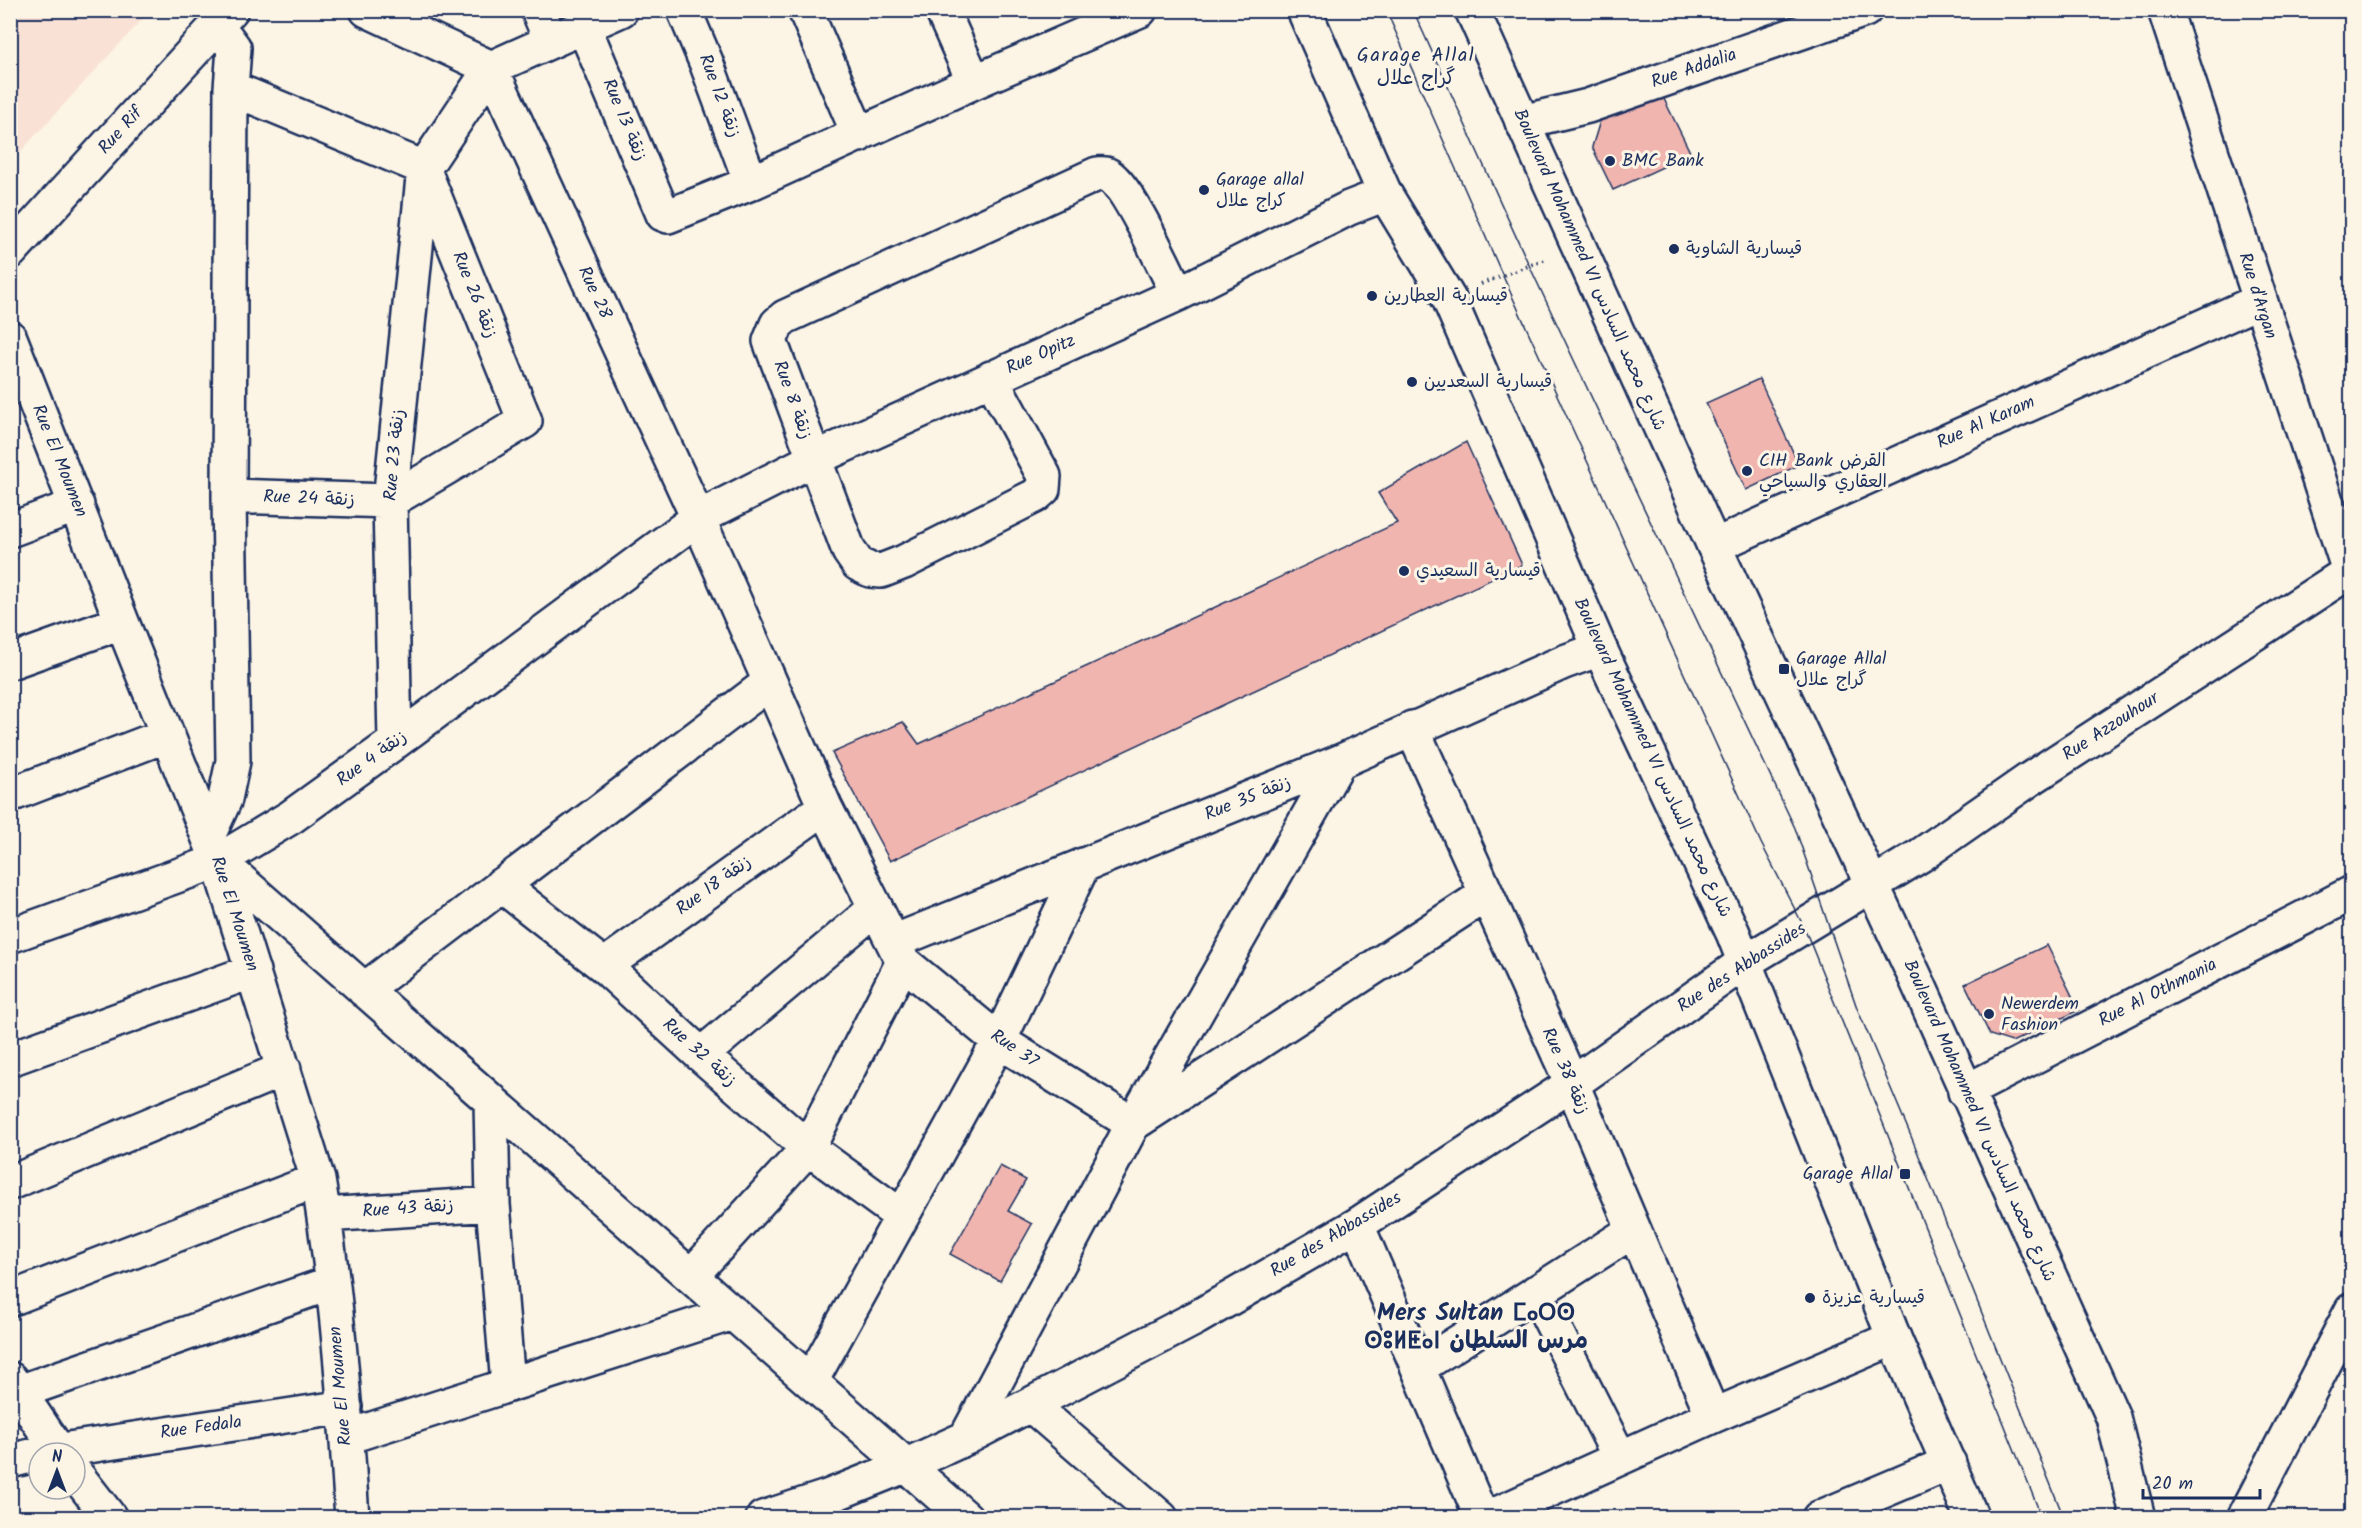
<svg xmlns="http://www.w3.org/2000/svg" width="2362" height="1528" font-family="Kalam,'Playpen Sans Arabic','Noto Sans Tifinagh',sans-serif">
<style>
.built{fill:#f9e2d5}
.building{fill:#f1b5b0;stroke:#1b2f5e;stroke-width:1.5}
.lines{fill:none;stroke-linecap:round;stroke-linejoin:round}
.minor-casing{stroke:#1b2f5e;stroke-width:38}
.major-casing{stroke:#1b2f5e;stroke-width:38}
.path{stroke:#1b2f5e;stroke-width:4;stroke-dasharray:1.5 4.5;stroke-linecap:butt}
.minor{stroke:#fcf5e5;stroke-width:33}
.major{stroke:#fcf5e5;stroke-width:33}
.tram{stroke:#1b2f5e;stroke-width:1.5}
.poi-dot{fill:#1b2f5e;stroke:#fcf5e5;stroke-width:2}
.labels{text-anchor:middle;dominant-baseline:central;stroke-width:6;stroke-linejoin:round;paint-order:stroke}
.street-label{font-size:18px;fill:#1b2f5e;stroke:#fcf5e5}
.poi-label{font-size:18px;fill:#1b2f5e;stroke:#fcf5e5;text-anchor:start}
.neighbourhood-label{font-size:20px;letter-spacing:1.5px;fill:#1b2f5e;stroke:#fcf5e5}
.district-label{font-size:24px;font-weight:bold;fill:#1b2f5e;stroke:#fcf5e5}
</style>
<rect width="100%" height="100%" fill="#fcf5e5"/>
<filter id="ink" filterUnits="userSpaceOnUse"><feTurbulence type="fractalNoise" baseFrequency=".0167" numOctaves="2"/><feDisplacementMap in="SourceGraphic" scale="12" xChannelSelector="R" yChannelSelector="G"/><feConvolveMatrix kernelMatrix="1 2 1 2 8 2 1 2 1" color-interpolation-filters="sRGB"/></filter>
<g filter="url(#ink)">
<path class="built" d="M11,10L150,11L11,162L10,11Z"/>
<path class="building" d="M1661,93L1691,154L1613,190L1592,147L1600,121Z
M1759,379L1799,465L1746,490L1706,403Z
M1466,442L1522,565L890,861L832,753L903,722L919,744L1397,523L1378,493Z
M2047,945L2079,1010L2012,1042L1990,1035L1965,984Z
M1000,1166L1026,1180L1008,1211L1032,1224L1000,1281L950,1254Z"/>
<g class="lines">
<defs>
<path id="minor" d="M367,10L491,68
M538,10L551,41
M684,10L706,62L751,183
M805,10L859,135
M942,10L974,82
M2165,10L2352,580
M584,27L663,214L668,216L751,183L974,82L1140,10
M491,68L698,518L825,807L903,962L999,1041L1133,1124L1485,895
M491,68L621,10
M231,88L424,168
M1522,122L1588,106L1865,10
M10,252L231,10
M10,338L122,622L218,861L318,1180C337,1291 345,1405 352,1518
M991,378L1044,476L1043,489L1035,496L904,562L881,571L870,570L858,564L849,551L770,341L777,324L785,317L1097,174C1100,174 1104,173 1106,174C1127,182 1166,271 1178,294
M229,496L390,501
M390,501L525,421L425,173
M10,530L77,505
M1714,546L2259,301
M10,662L122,622
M1412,728L1572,1084L1713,1416
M395,742L390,501L424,168L491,68
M10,795L167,735
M208,836L225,799L233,761L229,496L231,88L234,48L217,25
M218,861L966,1518
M501,885L604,966L701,1055L808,1148L901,1216
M10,936L218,861L291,817L395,742L698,518L814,459L1178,294L1349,208L1385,194
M893,942L1339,762L1564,662L1600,649
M604,966L825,807
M364,990L769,683
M701,1055L876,908
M10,1059L253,971
M1965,1092L2352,893
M491,1100L493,1204L508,1385
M10,1183L284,1069
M324,1215L493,1204
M1357,1225L1482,1518
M691,1276L808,1148L903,962
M1536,1292L1620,1458
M10,1299L318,1180
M1418,1368L1634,1230
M10,1379L60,1453
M811,1381L999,1041L1083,865
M19,1392L331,1283
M1031,1405L1161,1518
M347,1437L733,1313
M966,1438L1133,1124L1339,762
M42,1453L345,1407
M10,1461L39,1454
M75,1473L110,1518
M763,1518L827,1497L907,1465L966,1438L1196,1318L1357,1225L1572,1084L1745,962L1921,855L2030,779L2352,570
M1488,1518L1713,1416L1894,1338
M1819,1518L1949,1463
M2244,1518L2352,1310"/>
<path id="major" d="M1304,10L1385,194L1449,299L1600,649L1733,933L1894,1338L1972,1518
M1472,10L1714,546L1917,981L2113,1417L2138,1518"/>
</defs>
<use href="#minor" class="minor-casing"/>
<use href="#major" class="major-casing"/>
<path class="path" d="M1481,284L1544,260"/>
<use href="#minor" class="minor"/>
<use href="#major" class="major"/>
<path class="tram" d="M1386,10L1502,274L1761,843L1804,927L2042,1518
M1413,10L1529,265L1795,828L1857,1008L1913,1141L2064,1518"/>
</g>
</g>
<g class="poi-dot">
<circle cx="1610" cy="161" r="6"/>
<circle cx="1204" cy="190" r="6"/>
<circle cx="1674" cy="249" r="6"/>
<circle cx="1372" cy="296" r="6"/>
<circle cx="1412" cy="382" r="6"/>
<circle cx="1747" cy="471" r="6"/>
<circle cx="1404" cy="571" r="6"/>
<rect x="1778" y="663" width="12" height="12" rx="3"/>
<circle cx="1989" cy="1014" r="6"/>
<rect x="1899" y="1168" width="12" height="12" rx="3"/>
<circle cx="1810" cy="1298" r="6"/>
</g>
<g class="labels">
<g class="street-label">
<text transform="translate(1694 69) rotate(-19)">Rue Addalia</text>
<text transform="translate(719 96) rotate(69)">Rue 12 زنقة</text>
<text transform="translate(624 120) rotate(67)">Rue 13 زنقة</text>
<text transform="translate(121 131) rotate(-48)">Rue Rif</text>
<text transform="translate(1589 270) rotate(66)">Boulevard Mohammed VI شارع محمد السادس</text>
<text transform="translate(594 293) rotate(65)">Rue 28</text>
<text transform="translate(474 295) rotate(68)">Rue 26 زنقة</text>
<text transform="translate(2257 296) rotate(72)">Rue d'Argan</text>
<text transform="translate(1041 355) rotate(-24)">Rue Opitz</text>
<text transform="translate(792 400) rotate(70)">Rue 8 زنقة</text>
<text transform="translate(1986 423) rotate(-24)">Rue Al Karam</text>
<text transform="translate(395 455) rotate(-85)">Rue 23 زنقة</text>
<text transform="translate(59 461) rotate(68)">Rue El Moumen</text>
<text transform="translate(309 499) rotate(2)">Rue 24 زنقة</text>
<text transform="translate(2111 727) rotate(-33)">Rue Azzouhour</text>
<text transform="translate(1652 758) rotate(65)">Boulevard Mohammed VI شارع محمد السادس</text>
<text transform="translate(372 759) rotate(-36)">Rue 4 زنقة</text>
<text transform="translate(1248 799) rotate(-22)">Rue 35 زنقة</text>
<text transform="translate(714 886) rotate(-36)">Rue 18 زنقة</text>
<text transform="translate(234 914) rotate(72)">Rue El Moumen</text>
<text transform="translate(1742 968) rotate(-33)">Rue des Abbassides</text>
<text transform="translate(2158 993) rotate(-27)">Rue Al Othmania</text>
<text transform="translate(1014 1049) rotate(34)">Rue 37</text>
<text transform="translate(699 1053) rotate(42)">Rue 32 زنقة</text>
<text transform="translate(1565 1071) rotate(66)">Rue 38 زنقة</text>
<text transform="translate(1979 1121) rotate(66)">Boulevard Mohammed VI شارع محمد السادس</text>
<text transform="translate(408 1209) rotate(-4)">Rue 43 زنقة</text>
<text transform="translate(1336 1235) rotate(-31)">Rue des Abbassides</text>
<text transform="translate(341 1386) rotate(-95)">Rue El Moumen</text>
<text transform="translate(201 1428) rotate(-8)">Rue Fedala</text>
</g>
<g class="poi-label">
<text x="1622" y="161">BMC Bank</text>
<text x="1216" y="180">Garage allal<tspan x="1216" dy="21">كراج علال</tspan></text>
<text x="1686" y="249">قيسارية الشاوية</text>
<text x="1384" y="296">قيسارية العطارين</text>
<text x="1424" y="382">قيسارية السعديين</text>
<text x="1759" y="461">CIH Bank القرض<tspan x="1759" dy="21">العقاري والسياحي</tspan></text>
<text x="1416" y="571">قيسارية السعيدي</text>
<text x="1796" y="659">Garage Allal<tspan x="1796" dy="21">گراج علال</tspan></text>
<text x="2001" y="1004">Newerdem<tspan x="2001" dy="21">Fashion</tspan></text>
<text x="1893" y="1174" text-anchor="end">Garage Allal</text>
<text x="1822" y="1298">قيسارية عزيزة</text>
</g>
<g class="neighbourhood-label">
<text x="1416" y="56">Garage Allal<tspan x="1416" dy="23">گراج علال</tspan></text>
</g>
<g class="district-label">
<text x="1476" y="1313">Mers Sultan ⵎⴰⵔⵙ<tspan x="1476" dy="28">ⵙⵓⵍⵟⴰⵏ مرس السلطان</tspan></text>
</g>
</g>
<rect width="2362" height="1528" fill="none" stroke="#fcf5e5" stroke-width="36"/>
<rect x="18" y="18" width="2326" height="1492" fill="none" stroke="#1b2f5e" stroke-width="2" filter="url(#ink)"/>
<g transform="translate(57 1471)"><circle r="28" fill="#fcf5e5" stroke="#a2a6af" stroke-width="1.5"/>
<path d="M0-4.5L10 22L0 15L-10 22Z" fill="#1b2f5e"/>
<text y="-9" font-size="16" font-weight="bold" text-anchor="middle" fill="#1b2f5e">N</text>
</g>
<path d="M2143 1489v9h117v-9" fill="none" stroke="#1b2f5e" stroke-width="3"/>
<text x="2152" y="1489" font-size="18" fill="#1b2f5e" stroke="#fcf5e5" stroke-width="4.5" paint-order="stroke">20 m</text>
</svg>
